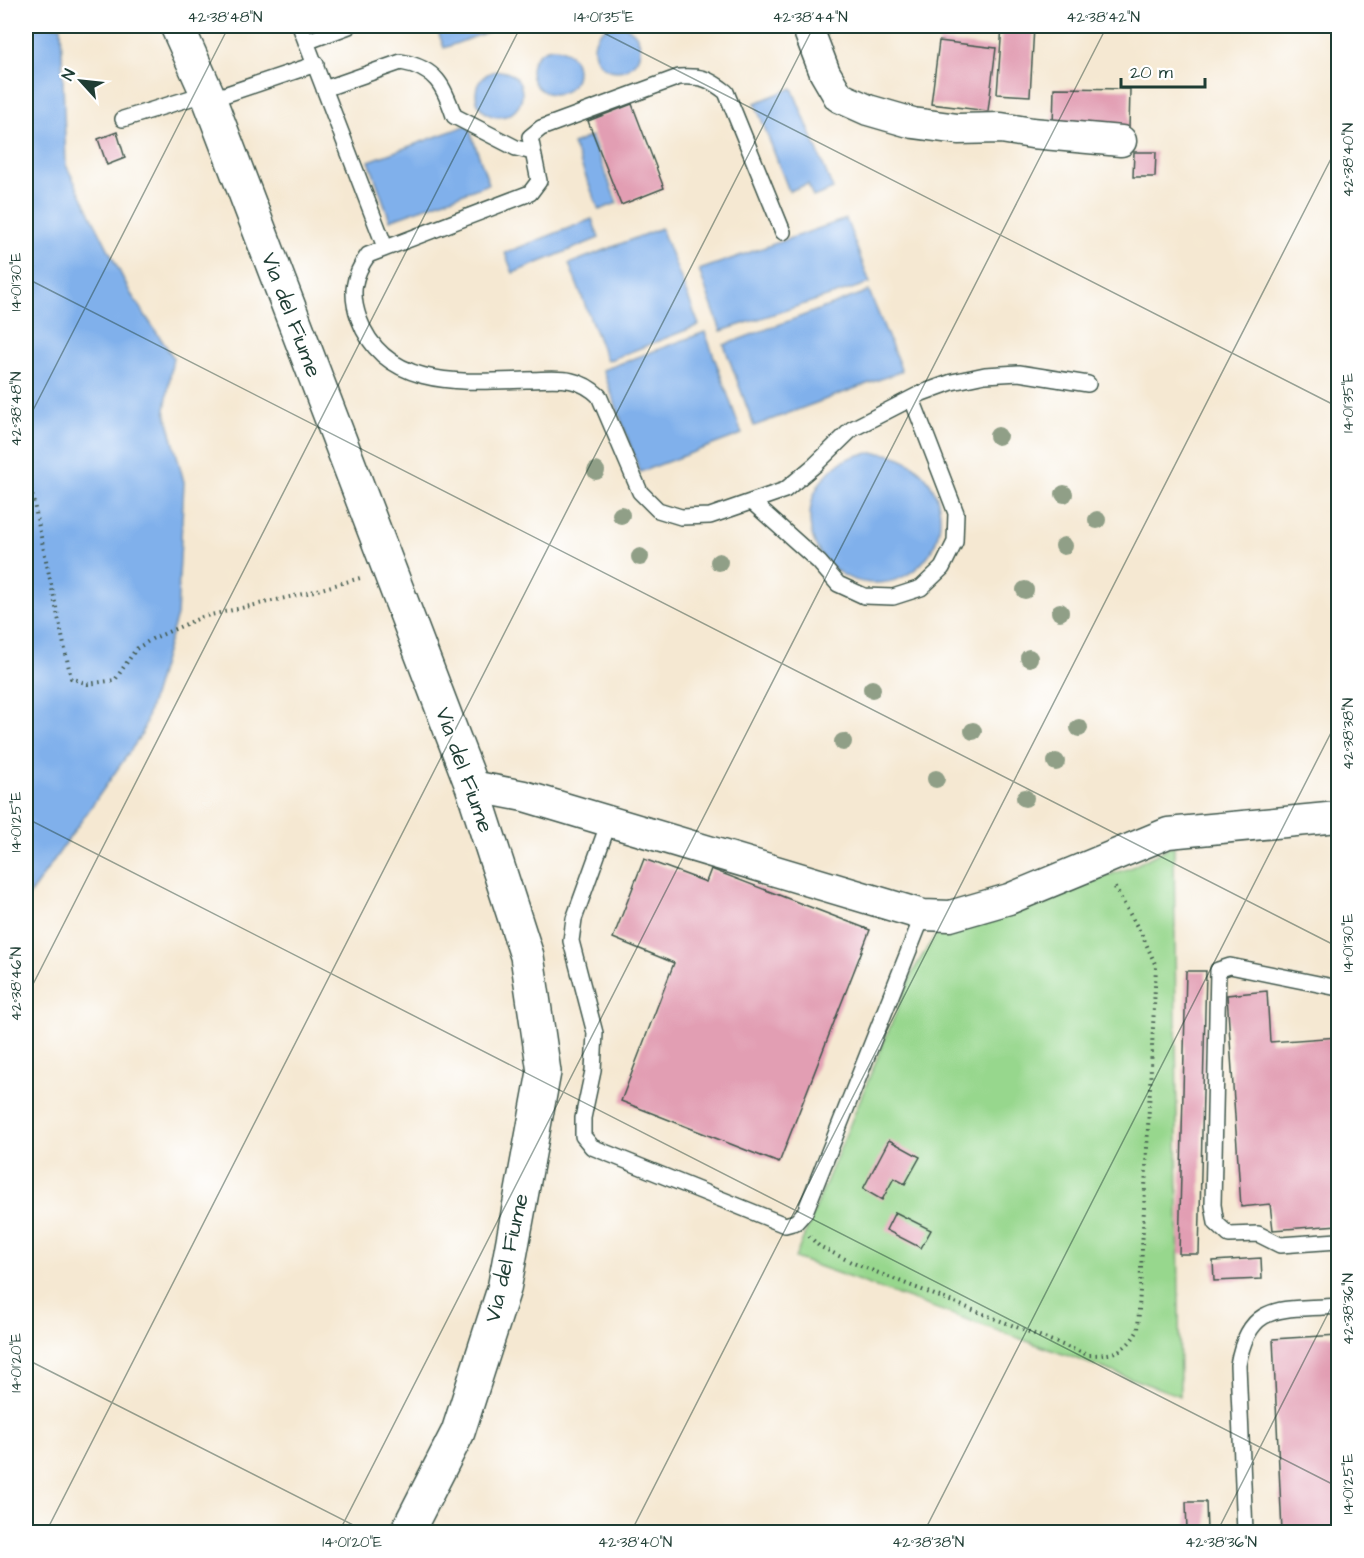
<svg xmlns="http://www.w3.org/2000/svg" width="1364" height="1558" font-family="'Architects Daughter',sans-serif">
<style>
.green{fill:#97d78d;stroke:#5b8a60;stroke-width:1.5}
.water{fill:#80b0eb;stroke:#507690;stroke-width:1.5}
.building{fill:#e29eb3}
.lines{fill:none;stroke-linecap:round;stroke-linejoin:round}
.service-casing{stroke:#3f574c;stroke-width:18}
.minor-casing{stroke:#3f574c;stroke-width:33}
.tertiary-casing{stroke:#3f574c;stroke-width:36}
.path{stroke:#3f574c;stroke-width:4;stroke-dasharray:1.5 4.5;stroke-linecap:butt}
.service{stroke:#fff;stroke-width:15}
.minor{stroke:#fff;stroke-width:30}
.tertiary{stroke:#fff;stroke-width:33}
.tree{fill:#909f87}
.ticks{fill:none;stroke:#1f3d34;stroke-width:1.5;stroke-opacity:0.45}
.labels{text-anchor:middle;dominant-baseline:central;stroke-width:4.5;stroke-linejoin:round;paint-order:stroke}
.street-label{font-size:22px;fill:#1f3d34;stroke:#fff}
.neatline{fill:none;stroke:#1f3d34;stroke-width:2}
.ticks-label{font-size:15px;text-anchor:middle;fill:#1f3d34}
</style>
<rect width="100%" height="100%" fill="#fff"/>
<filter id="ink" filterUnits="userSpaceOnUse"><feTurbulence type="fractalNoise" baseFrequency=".0167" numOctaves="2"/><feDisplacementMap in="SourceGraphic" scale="12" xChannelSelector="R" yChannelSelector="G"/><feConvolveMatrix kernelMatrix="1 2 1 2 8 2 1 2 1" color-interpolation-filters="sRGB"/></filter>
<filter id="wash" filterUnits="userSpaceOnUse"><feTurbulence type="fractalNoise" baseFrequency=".008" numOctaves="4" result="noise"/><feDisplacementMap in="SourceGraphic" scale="24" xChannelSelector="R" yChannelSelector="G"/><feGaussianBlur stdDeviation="1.35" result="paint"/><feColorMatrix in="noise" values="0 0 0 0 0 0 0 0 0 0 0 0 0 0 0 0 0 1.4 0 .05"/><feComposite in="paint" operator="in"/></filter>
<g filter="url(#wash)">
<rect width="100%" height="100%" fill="#f5e8d2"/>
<path class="green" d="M1174,845L1180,1396L795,1258L913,971L938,931L1130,868Z"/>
<path class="water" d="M594 48a23 23 0 1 1 46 0a23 23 0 1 1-46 0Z
M26,26H61L66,165L131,294L173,357L165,410L184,482L177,615L142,734L26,900Z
M436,26H504L444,48Z
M531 71a23 23 0 1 1 46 0a23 23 0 1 1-46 0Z
M476 94a23 23 0 1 1 46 0a23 23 0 1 1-46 0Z
M792,88L833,189L813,197L808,184L789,191L755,103Z
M468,125L489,184L390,220L369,161Z
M591,136L617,203L599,210L573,144Z
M592,219L599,238L513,273L505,253Z
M846,219L870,283L721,331L699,270Z
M661,228L699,325L607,361L569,264Z
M869,291L902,371L754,426L724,345Z
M705,332L742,434L640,472L603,370Z
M810 518a65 65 0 1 1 130 0a65 65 0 1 1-130 0Z"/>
<g id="blocks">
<path class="building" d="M1002,26L1034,27L1030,96L997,94Z
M939,41L996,48L988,111L931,104Z
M1054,88L1130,89L1129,129L1053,127Z
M632,104L664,188L621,205L588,121Z
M117,132L125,158L107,165L98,139Z
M1134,152H1156L1155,177H1133Z
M644,859L706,882L711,869L870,930L779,1163L621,1101L674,963L613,938Z
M1186,971H1206L1199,1254H1179Z
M1267,991L1270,1042L1338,1037V1225L1273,1230L1270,1204L1241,1207L1227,995Z
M889,1140L920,1157L905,1184L894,1178L882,1200L863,1189Z
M895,1212L931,1230L921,1248L886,1230Z
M1261,1258L1262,1279L1214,1281L1213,1261Z
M1338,1335V1532H1282L1273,1339Z
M1186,1502H1206L1207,1531H1187Z"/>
</g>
</g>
<g filter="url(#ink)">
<use href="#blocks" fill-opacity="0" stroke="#3f574c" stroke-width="1.5"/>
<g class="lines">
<defs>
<path id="service" d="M300,26L385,247
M306,42L349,26
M324,89L401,62C436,68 444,86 454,116L516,148L533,152
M209,100L316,64
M123,119L207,93
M783,232L726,92C708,78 701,76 679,77L541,128L530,137L539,181L530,193L368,255C353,276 350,294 359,319C385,390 464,382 526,380C555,380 576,374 599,396L640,492L658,510L681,517L710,516L785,490L815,465L852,429L922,393L952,382L985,375L1019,373L1088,384
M752,502L819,562L838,584L864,596L893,597L921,588L942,568L955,542L956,513L912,399
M609,822L574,919L571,941L595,1033L593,1071L583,1118V1136L592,1147L785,1225L796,1222L805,1212L923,915
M1338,988L1230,966L1218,970L1213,1205L1216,1223L1229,1235L1258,1234L1280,1245L1338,1241
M1245,1532L1238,1365C1249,1299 1284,1311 1338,1306"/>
<path id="minor" d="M807,26L825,73L839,97L868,110L913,123L958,129L1001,128L1032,133L1121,141
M472,786L524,796L923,915L950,916L1009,899L1168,833L1338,817"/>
<path id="tertiary" d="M177,26L207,93L472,786L527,956L544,1072L504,1289L458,1432L407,1532"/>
</defs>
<use href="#service" class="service-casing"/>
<use href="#minor" class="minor-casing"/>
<use href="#tertiary" class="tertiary-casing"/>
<path class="path" d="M26,466L71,678L88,684L115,680L136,649L152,639L202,617L307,593L360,578
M809,1236L819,1246L853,1263L1088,1355C1113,1355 1125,1353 1138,1330L1156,966L1143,937L1114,886"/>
<use href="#service" class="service"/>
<use href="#minor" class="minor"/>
<use href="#tertiary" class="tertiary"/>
</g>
<g class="tree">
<circle cx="998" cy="436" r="9"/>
<circle cx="596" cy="471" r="9"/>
<circle cx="1064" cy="494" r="9"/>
<circle cx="621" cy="515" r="9"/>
<circle cx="1097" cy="520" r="9"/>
<circle cx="1064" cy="546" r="9"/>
<circle cx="640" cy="557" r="9"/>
<circle cx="719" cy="562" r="9"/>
<circle cx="1025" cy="590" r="9"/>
<circle cx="1060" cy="612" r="9"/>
<circle cx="1029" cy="658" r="9"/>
<circle cx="872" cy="689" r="9"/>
<circle cx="1079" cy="728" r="9"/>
<circle cx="973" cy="731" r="9"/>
<circle cx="843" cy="742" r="9"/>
<circle cx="1056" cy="762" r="9"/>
<circle cx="936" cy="779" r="9"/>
<circle cx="1025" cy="798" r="9"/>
</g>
</g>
<path class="ticks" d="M590,26L1338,407M26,278L1338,947M26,424L229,26M26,818L1338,1487M26,998L521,26M26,1359L367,1532M46,1532L814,26M339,1532L1107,26M631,1532L1338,145M924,1532L1338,719M1217,1532L1338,1294"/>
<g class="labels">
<g class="street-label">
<text transform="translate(291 315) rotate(69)">Via del Fiume</text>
<text transform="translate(464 770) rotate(70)">Via del Fiume</text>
<text transform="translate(507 1258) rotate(-77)">Via del Fiume</text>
</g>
</g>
<rect width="1364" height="1558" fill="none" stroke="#fff" stroke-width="66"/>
<g transform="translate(81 81) rotate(297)" stroke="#ffffff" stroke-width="4.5" paint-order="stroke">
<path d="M0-4.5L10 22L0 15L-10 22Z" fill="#1f3d34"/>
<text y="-9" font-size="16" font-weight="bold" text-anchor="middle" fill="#1f3d34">N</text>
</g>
<path d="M1121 78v9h84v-9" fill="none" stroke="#1f3d34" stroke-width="3"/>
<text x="1130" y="78" font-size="18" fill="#1f3d34" stroke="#ffffff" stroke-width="4.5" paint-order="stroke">20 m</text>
<rect x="33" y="33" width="1298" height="1492" class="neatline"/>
<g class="ticks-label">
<text x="225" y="22">42°38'48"N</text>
<text x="604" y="22">14°01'35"E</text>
<text x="810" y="22">42°38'44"N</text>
<text x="1103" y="22">42°38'42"N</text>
<text transform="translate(1348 160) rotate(-90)" y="5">42°38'40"N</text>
<text transform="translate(16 282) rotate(-90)" y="5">14°01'30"E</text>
<text transform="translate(1348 403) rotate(-90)" y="5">14°01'35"E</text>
<text transform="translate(16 409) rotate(-90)" y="5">42°38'48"N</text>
<text transform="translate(1348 734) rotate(-90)" y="5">42°38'38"N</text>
<text transform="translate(16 822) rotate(-90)" y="5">14°01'25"E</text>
<text transform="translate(1348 943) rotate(-90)" y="5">14°01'30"E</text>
<text transform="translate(16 984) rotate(-90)" y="5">42°38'46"N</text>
<text transform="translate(1348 1309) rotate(-90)" y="5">42°38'36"N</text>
<text transform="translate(16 1363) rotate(-90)" y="5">14°01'20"E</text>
<text transform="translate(1348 1484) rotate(-90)" y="5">14°01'25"E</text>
<text x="352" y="1547">14°01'20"E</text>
<text x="635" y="1547">42°38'40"N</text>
<text x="928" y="1547">42°38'38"N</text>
<text x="1221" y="1547">42°38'36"N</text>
</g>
</svg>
